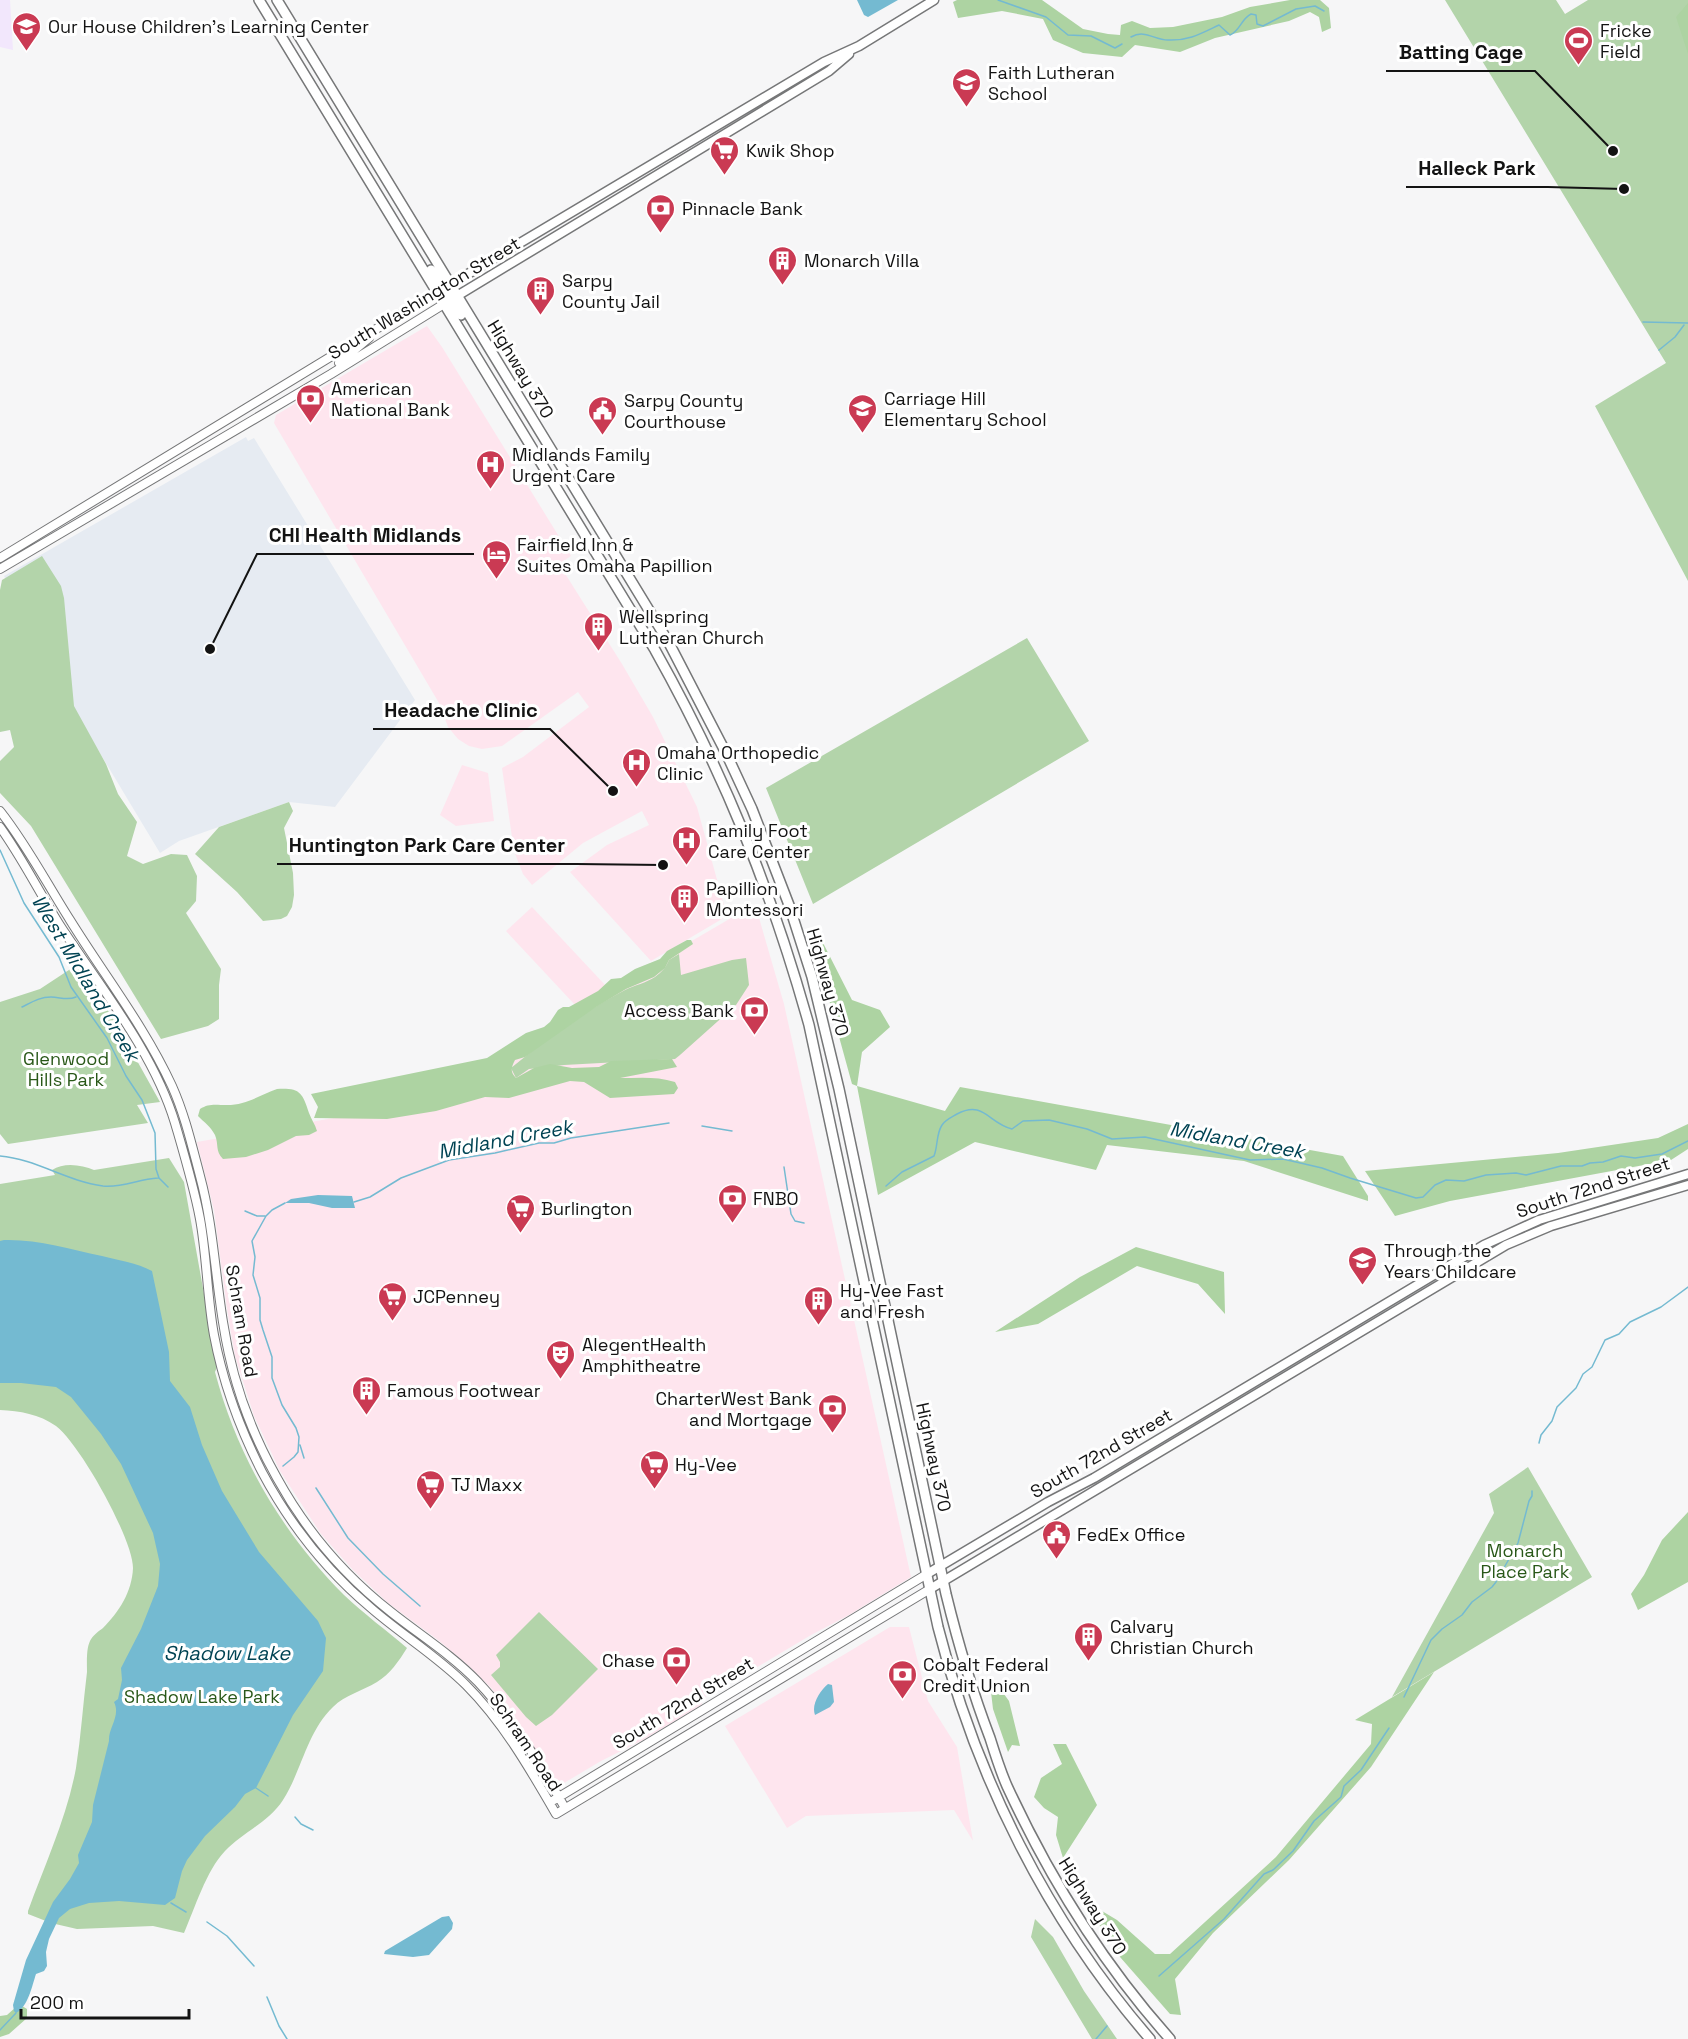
<svg xmlns="http://www.w3.org/2000/svg" width="1688" height="2039" font-family="'Space Grotesk',sans-serif">
<style>
.commercial{fill:#fee5ee}
.built{fill:#e6ebf2}
.education{fill:#f2e7fc}
.green{fill:#b3d4aa}
.forest{fill:#add3a2}
.water{fill:#74bad1}
.lines{fill:none;stroke-linecap:round;stroke-linejoin:round}
.stream{stroke:#74bad1;stroke-width:1.5}
.secondary-casing{stroke:#767778;stroke-width:10}
.primary-casing{stroke:#767778;stroke-width:11}
.highway-casing{stroke:#767778;stroke-width:12}
.secondary{stroke:#fff;stroke-width:8}
.primary{stroke:#fff;stroke-width:8}
.highway{stroke:#fff;stroke-width:9}
.labels{text-anchor:middle;dominant-baseline:central;stroke-width:6;stroke-linejoin:round;paint-order:stroke}
.poi-label{font-size:18px;fill:#131313;stroke:#fff;text-anchor:start}
.street-label{font-size:18px;fill:#131313;stroke:#fff}
.park-label{font-size:18px;fill:#295818;stroke:#fff}
.water-label{font-size:20px;font-style:italic;fill:#004353;stroke:#fff}
.leader{fill:none;stroke:#131313;stroke-width:2}
.callout-dot{fill:#131313;stroke:#fff;stroke-width:2}
.callout-label{font-size:20px;text-anchor:middle;font-weight:bold;fill:#131313;stroke:#fff;stroke-width:6;stroke-linejoin:round;paint-order:stroke}
</style>
<rect width="100%" height="100%" fill="#f6f6f7"/>
<path class="commercial" d="M427,326L442,347L571,556L559,564L622,664L653,717L697,807L727,916L651,961L570,872L607,845L649,825L642,811L583,843L532,885L523,874L514,851L502,768L523,757L589,707L578,692L502,746L482,749L469,746L458,739L448,727L439,703L274,423L276,415Z
M462,765L488,773L494,821L456,826L440,815Z
M755,904L784,1004L911,1577L849,1615L811,1635L734,1681L728,1683L705,1697L701,1705L641,1741L601,1761L564,1783H560L556,1782L521,1727L492,1689L469,1666L438,1640L388,1603L353,1570L321,1534L280,1471L254,1416L235,1356L227,1309L214,1210L197,1142L413,1104Z
M532,907L607,987L576,1006L506,931Z
M890,1627H909L928,1701L957,1747L973,1841L954,1810L806,1816L787,1828L725,1726Z"/>
<path class="built" d="M246,437L248,441L254,438L415,700L335,807L289,802L179,841L160,853L6,597L13,593L4,576Z"/>
<path class="education" d="M0,0H10L13,50L0,47Z"/>
<path class="green" d="M1445,0H1556L1565,14L1588,0H1688V581L1595,406L1666,363Z
M28,18L30,32L18,34L16,19Z
M42,556L61,586L64,598L74,706L106,764L118,794L137,822L127,856L143,864L171,854L187,855L197,876L196,901L186,913L221,969L219,985V1019L208,1026L161,1039L31,826L0,793V761L14,747L10,730L0,732V590L2,580Z
M1027,638L1089,741L813,904L766,788Z
M289,802L293,811L284,828L293,873L294,895L292,907L287,916L281,919L263,921L237,892L195,854L219,827Z
M679,954L681,975L732,960L746,958L749,985L736,1005L680,1055L675,1059L564,1065L529,1069L516,1078L511,1068C546,1039 585,1011 625,990C635,985 646,983 655,977C662,972 666,967 669,960Z
M78,964L116,1023L160,1102L137,1105L148,1123L8,1144L0,1134V1002L40,989Z
M169,1158L184,1182L217,1367L215,1372C237,1456 282,1533 344,1595C364,1614 386,1630 407,1648C399,1661 390,1674 377,1682C362,1691 345,1695 333,1707C307,1732 302,1770 283,1800C269,1822 243,1832 225,1851C206,1871 195,1908 184,1933L153,1926L77,1929L51,1923L28,1914V1911C45,1864 67,1817 76,1768C81,1736 83,1704 87,1672C87,1664 86,1649 90,1641C92,1636 99,1631 103,1628C119,1612 132,1592 133,1568C133,1539 80,1444 56,1426C39,1414 20,1411 0,1410V1184L55,1175L52,1170C64,1162 82,1165 94,1170Z
M1528,1467L1592,1577L1392,1697L1494,1513L1489,1494Z
M539,1612L598,1669L552,1715L536,1726L526,1717L491,1675L500,1667V1662L496,1655Z
M1035,1919L1053,1937L1084,1991L1117,2039H1092L1031,1937Z"/>
<path class="forest" d="M957,0H1042L1083,29L1108,34L1120,35L1121,25L1132,21L1150,28L1173,27L1222,17L1250,7L1290,0H1320L1329,8L1331,28L1322,32L1319,17L1310,12L1289,21L1215,38L1180,52L1135,45L1122,57L1083,53L1053,40L1043,19L1002,11L958,18L953,2Z
M1688,3V54L1676,17Z
M820,937L852,1000L880,1010L890,1027L862,1052L857,1086L945,1111L960,1087L1343,1156L1368,1196V1201L1244,1161L1107,1145L1096,1170L975,1142L878,1195L857,1086L852,1084L821,971Z
M687,940H691L693,944L669,960L665,968L654,977L626,989L596,1007L525,1057L515,1060C511,1068 510,1072 516,1078L534,1068L550,1064L572,1068L599,1067L611,1061L672,1059L677,1067L620,1078C639,1078 657,1076 675,1082L678,1088L674,1094L610,1098L584,1082L570,1081L509,1098L485,1097L436,1111L387,1119L314,1118L318,1107L311,1094L487,1058L526,1033L544,1027L550,1022L558,1010L563,1007H569L598,991L611,979L621,978L635,969L660,959L667,951Z
M277,1089C300,1088 302,1092 309,1113C311,1119 315,1124 317,1131L309,1135L296,1136L268,1150L246,1157L223,1159C215,1151 219,1145 215,1135C211,1127 204,1122 198,1116L200,1109C209,1103 216,1105 227,1105C246,1105 260,1095 277,1089Z
M1688,1124V1149L1671,1160L1450,1201L1395,1216L1365,1171L1558,1153L1658,1138Z
M1136,1247L1224,1272L1225,1314L1198,1284L1137,1266L1038,1324L995,1332L1080,1277Z
M1688,1512V1582L1638,1610L1631,1594L1644,1575L1662,1540Z
M1434,1672L1371,1767L1289,1860L1213,1933L1175,1979L1181,2015L1170,2014L1120,1957L1082,1899L1117,1920L1155,1954H1170L1276,1857L1371,1744L1372,1724L1355,1720Z
M996,1683L1009,1701L1020,1746L1012,1745L1008,1752L993,1709L991,1692Z
M1053,1744H1066L1097,1805L1063,1858L1056,1835L1058,1817L1044,1808L1034,1797L1041,1778L1062,1764Z
M22,2006L27,2009V2018L9,2034L0,2037V2016L7,2015L16,2007Z"/>
<path class="water" d="M857,0H898L868,17L864,15Z
M318,1195L352,1196L355,1208H332L309,1203H285L291,1199Z
M4,1240C37,1239 69,1249 102,1256C118,1260 137,1263 152,1271L169,1352L170,1381L190,1407L202,1445L222,1491L259,1552L318,1621L326,1638L323,1671L293,1715L256,1788L245,1794L235,1807L205,1836L187,1860L182,1871L175,1898L165,1905L119,1901L89,1903L70,1909L59,1918L49,1939L46,1952L47,1966L44,1971L36,1974C32,1986 28,2007 16,2013L14,2011L13,2005L26,1960L53,1902L70,1879L79,1863L78,1855L92,1822L93,1805L109,1741C108,1728 121,1716 114,1702L118,1699L122,1680L121,1668L141,1629L158,1586L160,1564L153,1533L121,1464L101,1434L71,1397L56,1387L21,1383H0V1241Z
M828,1684L832,1685L834,1702L830,1707L815,1715C811,1704 820,1691 828,1684Z
M449,1916L453,1923L452,1929L429,1955L413,1957L384,1954L385,1951L442,1917Z"/>
<g class="lines">
<path class="stream" d="M998,0L1046,17L1068,35L1091,36L1115,48L1122,44
M1131,37C1145,29 1154,40 1168,40C1189,41 1202,33 1219,25L1230,35C1240,31 1241,19 1251,14L1256,15L1257,24L1263,26L1296,9L1315,6L1324,11
M1643,322L1688,323
M1659,350L1675,337L1684,325
M0,850L24,903L59,957L71,987L107,1038L126,1076L142,1100L155,1133L156,1169L159,1178L168,1187
M22,1007C32,1002 40,997 51,997C60,997 67,1001 76,997
M702,1126L732,1131
M0,1156C36,1159 66,1181 103,1186C123,1188 138,1179 158,1178
M784,1167L791,1214L795,1221L804,1223
M886,1186L902,1172L934,1156C938,1146 936,1134 942,1125C945,1120 952,1117 957,1114C984,1100 988,1123 1012,1129L1023,1121L1049,1120L1087,1129L1112,1139L1145,1137L1250,1160L1283,1159L1322,1168L1350,1178L1416,1198L1423,1197L1435,1185L1446,1180L1464,1181L1486,1175L1516,1173L1526,1175L1561,1166H1582L1590,1163L1603,1162L1621,1156L1635,1158L1662,1154L1688,1141
M354,1202L370,1197L401,1178L449,1160L495,1153L539,1143H554L571,1138L669,1123
M245,1211L257,1216H265
M1539,1443L1541,1435L1552,1421L1557,1407L1576,1388L1583,1374L1592,1367L1605,1340L1619,1334L1630,1322L1661,1307L1688,1287
M300,1445L304,1458
M283,1466L294,1457L298,1452L299,1437L296,1428L282,1405L272,1378V1357L263,1330L260,1320V1298L253,1275L255,1257L252,1241L266,1216L272,1210L285,1203
M316,1488L348,1538L383,1574L420,1606
M1404,1697L1431,1640L1442,1629L1462,1615L1472,1602L1492,1587L1496,1582L1518,1543L1529,1501L1532,1496V1491
M256,1788L268,1796
M295,1817L301,1824L313,1830
M171,1903L186,1912
M207,1922L227,1936L254,1966
M1159,1976L1224,1919L1264,1874L1273,1870L1293,1851L1314,1821L1341,1797L1344,1786L1361,1770L1389,1728
M267,1997L279,2026L287,2039
M0,2030L16,2013
M1096,2039L1107,2026"/>
<defs>
<path id="secondary" d="M339,363L369,338
M0,558L437,292
M0,569L331,374L444,304
M0,811C27,845 47,884 70,920C104,975 145,1027 172,1086C185,1115 192,1146 200,1176C213,1224 215,1273 223,1322C231,1376 250,1430 277,1478C305,1529 345,1576 391,1612C420,1635 452,1655 478,1682C513,1719 540,1764 565,1808
M0,827C23,859 40,894 61,927C101,988 154,1053 175,1123C184,1154 194,1187 200,1219C207,1257 207,1297 214,1335C223,1383 240,1429 262,1472C289,1523 327,1571 371,1608C402,1635 437,1656 466,1685C503,1722 530,1769 556,1814L930,1589
M554,1800L927,1574"/>
<path id="primary" d="M446,287L824,62L859,46L934,0
M452,299L829,71L849,54
M927,1574L1048,1502L1094,1478L1484,1245L1539,1220L1688,1174
M930,1589L1506,1245L1551,1226L1688,1185"/>
<path id="highway" d="M259,0L655,650C724,773 771,889 809,1025L938,1627C976,1778 1048,1921 1150,2039
M277,0L669,643L726,753L752,809L789,905L812,977L839,1089L946,1594C958,1643 972,1691 990,1738C995,1754 1000,1770 1007,1786C1049,1877 1103,1964 1170,2039
M431,270L453,299
M439,294L455,305L461,315"/>
</defs>
<use href="#secondary" class="secondary-casing"/>
<use href="#primary" class="primary-casing"/>
<use href="#highway" class="highway-casing"/>
<use href="#secondary" class="secondary"/>
<use href="#primary" class="primary"/>
<use href="#highway" class="highway"/>
</g>
<defs>
<symbol id="school-pin" viewBox="-11 -11 22 30"><path d="M0 17L-7.5 6A9.5 9.5 0 1 1 7.5 6Z" fill="#ca3a53" stroke="#fff"/><path d="M0-5L7-2L0 1L-7-2ZM-4 1L0 2.5L4 1V4Q0 6-4 4Z" fill="#fff"/></symbol>
<symbol id="stadium-pin" viewBox="-11 -11 22 30"><path d="M0 17L-7.5 6A9.5 9.5 0 1 1 7.5 6Z" fill="#ca3a53" stroke="#fff"/><path d="M0-5a6.5 5 0 1 0 0 10a6.5 5 0 1 0 0-10ZM-3.5-1.8h7v3.6h-7Z" fill="#fff"/></symbol>
<symbol id="supermarket-pin" viewBox="-11 -11 22 30"><path d="M0 17L-7.5 6A9.5 9.5 0 1 1 7.5 6Z" fill="#ca3a53" stroke="#fff"/><path d="M-6-5.5h2.5l.6 2H6L4.5 2H-2.5L-4.4-4H-6ZM-1.5 3.2a1.3 1.3 0 1 0 .1 0ZM3 3.2a1.3 1.3 0 1 0 .1 0Z" fill="#fff"/></symbol>
<symbol id="bank-pin" viewBox="-11 -11 22 30"><path d="M0 17L-7.5 6A9.5 9.5 0 1 1 7.5 6Z" fill="#ca3a53" stroke="#fff"/><path d="M-6-4H6V4H-6ZM0-2.3a2.3 2.3 0 1 0 0 4.6a2.3 2.3 0 1 0 0-4.6Z" fill="#fff"/></symbol>
<symbol id="building-pin" viewBox="-11 -11 22 30"><path d="M0 17L-7.5 6A9.5 9.5 0 1 1 7.5 6Z" fill="#ca3a53" stroke="#fff"/><path d="M-4-6H4V6H1V3H-1V6H-4ZM-2.5-4.3h1.7v1.8h-1.7ZM.8-4.3h1.7v1.8H.8ZM-2.5-1h1.7V.8h-1.7ZM.8-1h1.7V.8H.8Z" fill="#fff"/></symbol>
<symbol id="civic-pin" viewBox="-11 -11 22 30"><path d="M0 17L-7.5 6A9.5 9.5 0 1 1 7.5 6Z" fill="#ca3a53" stroke="#fff"/><path d="M-.6-6.5H3V-4.5H.6V-3L4-1V1h2V6H-6V1h2V-1L-.6-3ZM-1.2 2.5V6h2.4V2.5Z" fill="#fff"/></symbol>
<symbol id="hospital-pin" viewBox="-11 -11 22 30"><path d="M0 17L-7.5 6A9.5 9.5 0 1 1 7.5 6Z" fill="#ca3a53" stroke="#fff"/><path d="M-5-5h3v3.5h4V-5h3V5h-3V1.5h-4V5h-3Z" fill="#fff"/></symbol>
<symbol id="hotel-pin" viewBox="-11 -11 22 30"><path d="M0 17L-7.5 6A9.5 9.5 0 1 1 7.5 6Z" fill="#ca3a53" stroke="#fff"/><path d="M-6-4.5h1.5V1H6V5H4.5V3h-9V5H-6ZM-4 0a1.8 1.8 0 1 1 3.6 0ZM.5 0V-2.5h3Q6-2.5 6 0Z" fill="#fff"/></symbol>
<symbol id="theatre-pin" viewBox="-11 -11 22 30"><path d="M0 17L-7.5 6A9.5 9.5 0 1 1 7.5 6Z" fill="#ca3a53" stroke="#fff"/><path d="M-5-5.5Q0-4 5-5.5V0Q5 5 0 6Q-5 5-5 0ZM-3.3-2.5H-1v1.5H-3.3ZM1-2.5H3.3v1.5H1ZM-2.8 1Q0 5.5 2.8 1Z" fill="#fff"/></symbol>
</defs>
<g fill-rule="evenodd">
<use href="#school-pin" x="10" y="10" width="33" height="45"/>
<use href="#stadium-pin" x="1562" y="24" width="33" height="45"/>
<use href="#school-pin" x="950" y="66" width="33" height="45"/>
<use href="#supermarket-pin" x="708" y="134" width="33" height="45"/>
<use href="#bank-pin" x="644" y="192" width="33" height="45"/>
<use href="#building-pin" x="766" y="244" width="33" height="45"/>
<use href="#building-pin" x="524" y="274" width="33" height="45"/>
<use href="#bank-pin" x="294" y="382" width="33" height="45"/>
<use href="#school-pin" x="846" y="392" width="33" height="45"/>
<use href="#civic-pin" x="586" y="394" width="33" height="45"/>
<use href="#hospital-pin" x="474" y="448" width="33" height="45"/>
<use href="#hotel-pin" x="480" y="538" width="33" height="45"/>
<use href="#building-pin" x="582" y="610" width="33" height="45"/>
<use href="#hospital-pin" x="620" y="746" width="33" height="45"/>
<use href="#hospital-pin" x="670" y="824" width="33" height="45"/>
<use href="#building-pin" x="668" y="882" width="33" height="45"/>
<use href="#bank-pin" x="738" y="994" width="33" height="45"/>
<use href="#bank-pin" x="716" y="1182" width="33" height="45"/>
<use href="#supermarket-pin" x="504" y="1192" width="33" height="45"/>
<use href="#school-pin" x="1346" y="1244" width="33" height="45"/>
<use href="#supermarket-pin" x="376" y="1280" width="33" height="45"/>
<use href="#building-pin" x="802" y="1284" width="33" height="45"/>
<use href="#theatre-pin" x="544" y="1338" width="33" height="45"/>
<use href="#building-pin" x="350" y="1374" width="33" height="45"/>
<use href="#bank-pin" x="816" y="1392" width="33" height="45"/>
<use href="#supermarket-pin" x="638" y="1448" width="33" height="45"/>
<use href="#supermarket-pin" x="414" y="1468" width="33" height="45"/>
<use href="#civic-pin" x="1040" y="1518" width="33" height="45"/>
<use href="#building-pin" x="1072" y="1620" width="33" height="45"/>
<use href="#bank-pin" x="660" y="1644" width="33" height="45"/>
<use href="#bank-pin" x="886" y="1658" width="33" height="45"/>
</g>
<g class="labels">
<g class="poi-label">
<text x="48" y="26">Our House Children's Learning Center</text>
<text x="1600" y="30">Fricke<tspan x="1600" dy="21">Field</tspan></text>
<text x="988" y="72">Faith Lutheran<tspan x="988" dy="21">School</tspan></text>
<text x="746" y="150">Kwik Shop</text>
<text x="682" y="208">Pinnacle Bank</text>
<text x="804" y="260">Monarch Villa</text>
<text x="562" y="280">Sarpy<tspan x="562" dy="21">County Jail</tspan></text>
<text x="331" y="388">American<tspan x="331" dy="21">National Bank</tspan></text>
<text x="884" y="398">Carriage Hill<tspan x="884" dy="21">Elementary School</tspan></text>
<text x="624" y="400">Sarpy County<tspan x="624" dy="21">Courthouse</tspan></text>
<text x="512" y="454">Midlands Family<tspan x="512" dy="21">Urgent Care</tspan></text>
<text x="517" y="544">Fairfield Inn &amp;<tspan x="517" dy="21">Suites Omaha Papillion</tspan></text>
<text x="619" y="616">Wellspring<tspan x="619" dy="21">Lutheran Church</tspan></text>
<text x="657" y="752">Omaha Orthopedic<tspan x="657" dy="21">Clinic</tspan></text>
<text x="708" y="830">Family Foot<tspan x="708" dy="21">Care Center</tspan></text>
<text x="706" y="888">Papillion<tspan x="706" dy="21">Montessori</tspan></text>
<text x="734" y="1010" text-anchor="end">Access Bank</text>
<text x="753" y="1198">FNBO</text>
<text x="541" y="1208">Burlington</text>
<text x="1384" y="1250">Through the<tspan x="1384" dy="21">Years Childcare</tspan></text>
<text x="840" y="1290">Hy-Vee Fast<tspan x="840" dy="21">and Fresh</tspan></text>
<text x="413" y="1296">JCPenney</text>
<text x="582" y="1344">AlegentHealth<tspan x="582" dy="21">Amphitheatre</tspan></text>
<text x="387" y="1390">Famous Footwear</text>
<text x="812" y="1398" text-anchor="end">CharterWest Bank<tspan x="812" dy="21">and Mortgage</tspan></text>
<text x="675" y="1464">Hy-Vee</text>
<text x="451" y="1484">TJ Maxx</text>
<text x="1077" y="1534">FedEx Office</text>
<text x="1110" y="1626">Calvary<tspan x="1110" dy="21">Christian Church</tspan></text>
<text x="655" y="1660" text-anchor="end">Chase</text>
<text x="923" y="1664">Cobalt Federal<tspan x="923" dy="21">Credit Union</tspan></text>
</g>
<g class="street-label">
<text transform="translate(424 298) rotate(-31)">South Washington Street</text>
<text transform="translate(521 369) rotate(59)">Highway 370</text>
<text transform="translate(828 982) rotate(74)">Highway 370</text>
<text transform="translate(1593 1187) rotate(-18)">South 72nd Street</text>
<text transform="translate(242 1321) rotate(80)">Schram Road</text>
<text transform="translate(1101 1453) rotate(-30)">South 72nd Street</text>
<text transform="translate(934 1457) rotate(78)">Highway 370</text>
<text transform="translate(683 1703) rotate(-31)">South 72nd Street</text>
<text transform="translate(526 1742) rotate(56)">Schram Road</text>
<text transform="translate(1093 1906) rotate(58)">Highway 370</text>
</g>
<g class="park-label">
<text x="66" y="1058">Glenwood<tspan x="66" dy="21">Hills Park</tspan></text>
<text x="1525" y="1550">Monarch<tspan x="1525" dy="21">Place Park</tspan></text>
<text x="202" y="1696">Shadow Lake Park</text>
</g>
<g class="water-label">
<text transform="translate(86 978) rotate(59)">West Midland Creek</text>
<text transform="translate(505 1139) rotate(-11)">Midland Creek</text>
<text transform="translate(1237 1140) rotate(10)">Midland Creek</text>
<text x="227" y="1653">Shadow Lake</text>
</g>
</g>
<path class="leader" d="M1613 151L1535 71H1386M1624 189L1548 187H1406M210 649L257 554H474M613 791L550 729H373M663 865L577 864H277"/>
<g class="callout-dot">
<circle cx="1613" cy="151" r="6"/>
<circle cx="1624" cy="189" r="6"/>
<circle cx="210" cy="649" r="6"/>
<circle cx="613" cy="791" r="6"/>
<circle cx="663" cy="865" r="6"/>
</g>
<g class="callout-label">
<text x="1461" y="59">Batting Cage</text>
<text x="1477" y="175">Halleck Park</text>
<text x="365" y="542">CHI Health Midlands</text>
<text x="461" y="717">Headache Clinic</text>
<text x="427" y="852">Huntington Park Care Center</text>
</g>
<path d="M21 2009v9h168v-9" fill="none" stroke="#131313" stroke-width="3"/>
<text x="30" y="2009" font-size="18" fill="#131313" stroke="#ffffff" stroke-width="4.5" paint-order="stroke">200 m</text>
</svg>
